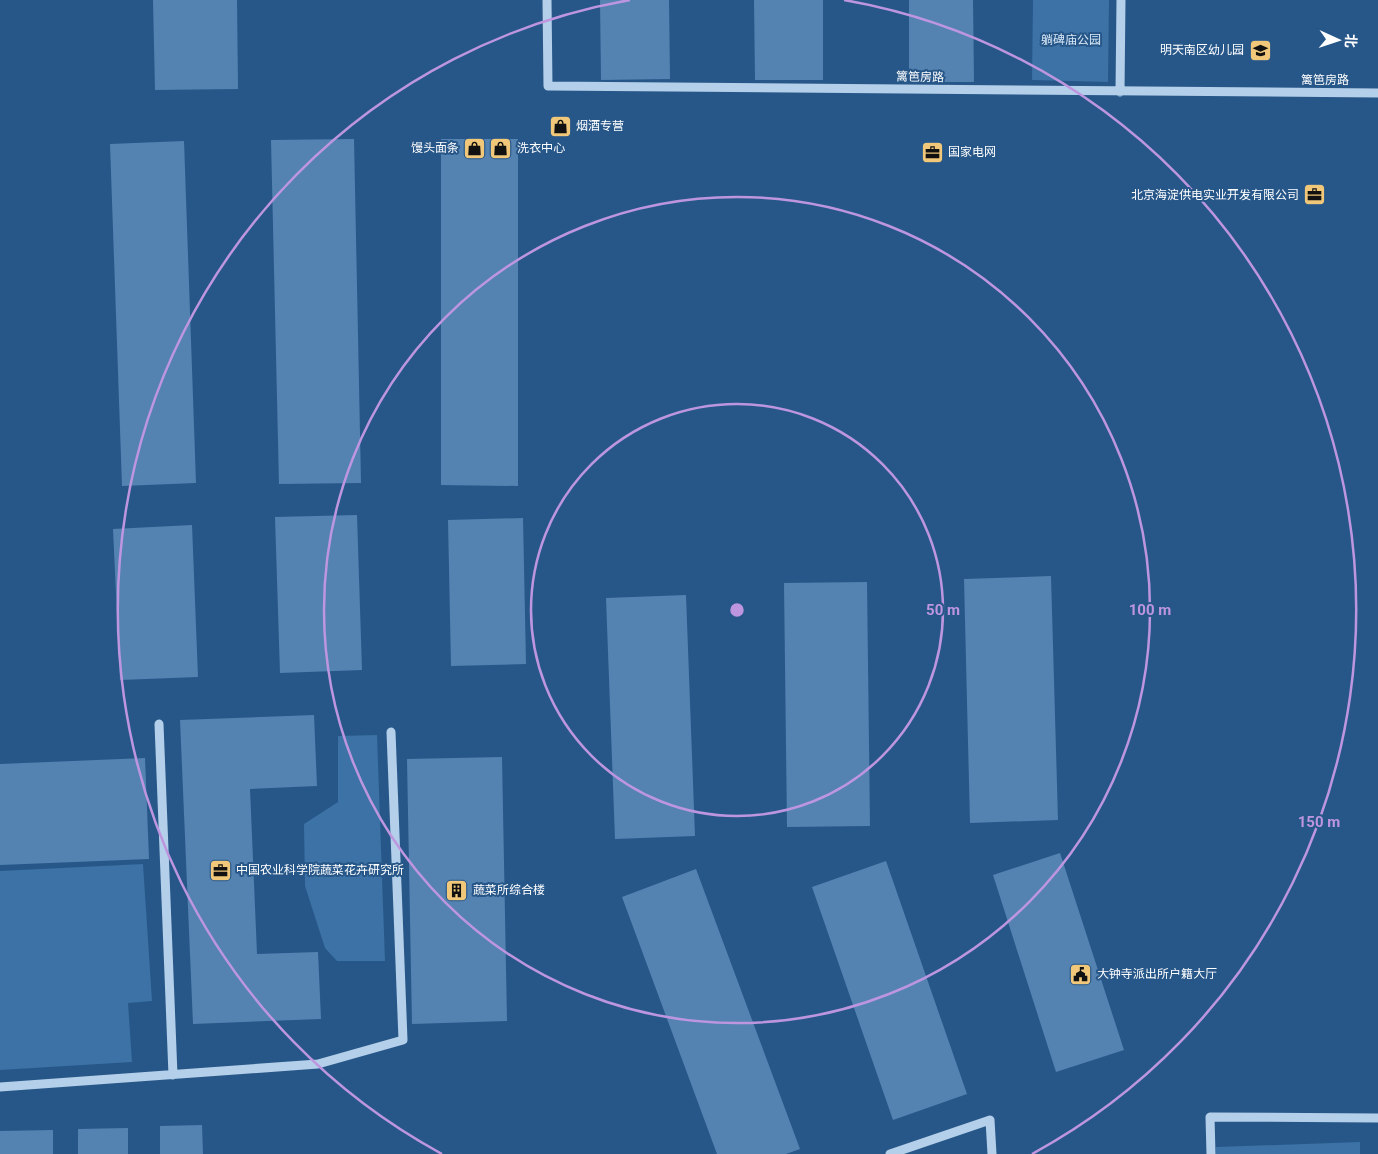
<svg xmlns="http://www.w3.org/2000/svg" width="1378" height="1154" font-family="Roboto,'Noto Sans SC',sans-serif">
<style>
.green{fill:#3c72a5}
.building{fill:#5483b2}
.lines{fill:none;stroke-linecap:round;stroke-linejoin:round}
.minor{stroke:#b4cfe9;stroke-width:9}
.ring{fill:none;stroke:#bd96df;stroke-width:2.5}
.labels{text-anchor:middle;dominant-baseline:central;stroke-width:4;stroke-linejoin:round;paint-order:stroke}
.park-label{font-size:12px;fill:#d8e8f7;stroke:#275789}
.poi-label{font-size:12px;fill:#fff;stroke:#275789;text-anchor:start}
.street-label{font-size:12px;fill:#fff;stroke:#275789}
.centre{fill:#bd96df;stroke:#275789;stroke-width:2.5}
.ring-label{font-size:15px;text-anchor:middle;font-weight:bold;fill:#bd96df;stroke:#275789;stroke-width:4;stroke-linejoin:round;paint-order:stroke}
</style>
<rect width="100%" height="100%" fill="#275789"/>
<path class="green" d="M1033,0H1109L1108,82L1032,80Z
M377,735L385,961H337L325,948L305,886L304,824L338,802V736Z
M143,864L152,1001L128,1003L132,1062L0,1070V871Z
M1360,1142V1154H1216V1147Z"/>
<path class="building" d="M153,0H237L238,89L155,90Z
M600,0H669L670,79L601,80Z
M754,0H823V80H755Z
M909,0H973L974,82H909Z
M354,139L361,483L279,484L271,140Z
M441,139H518V486L441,485Z
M184,141L196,483L122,486L110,144Z
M357,515L362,670L280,673L275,517Z
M523,518L526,664L451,666L448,520Z
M192,525L198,677L120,680L113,529Z
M1051,576L1058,820L970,823L964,579Z
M867,582L870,826L787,827L784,583Z
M686,595L695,836L615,839L606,598Z
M314,715L317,786L250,789L257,954L318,952L321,1019L193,1024L180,720Z
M502,757L507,1021L412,1024L407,759Z
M145,758L149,859L0,865V764Z
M1060,853L1124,1050L1056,1072L993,875Z
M886,861L967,1094L893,1120L812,887Z
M696,869L800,1149L786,1154H717L622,897Z
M202,1125L203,1154H160V1126Z
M128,1128V1154H78V1129Z
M53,1130V1154H0V1131Z"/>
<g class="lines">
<path class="minor" d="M547,0L548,86L1378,93
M1120,92L1121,0
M159,724L173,1075
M0,1087L318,1064L403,1040L391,732
M890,1154L990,1120L992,1154
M1211,1154L1210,1117L1378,1118"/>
</g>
<g class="ring">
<circle cx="737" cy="610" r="206"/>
<circle cx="737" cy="610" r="413"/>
<path d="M442 1154A619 619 0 0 1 630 0M844 0A619 619 0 0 1 1032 1154"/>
</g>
<defs>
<symbol id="school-square" viewBox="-11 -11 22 22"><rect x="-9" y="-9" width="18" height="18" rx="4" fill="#f1c87a" stroke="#275789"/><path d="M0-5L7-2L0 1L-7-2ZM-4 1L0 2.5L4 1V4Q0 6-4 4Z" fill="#111"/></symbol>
<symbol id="shop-square" viewBox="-11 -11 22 22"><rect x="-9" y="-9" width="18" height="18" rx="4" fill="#f1c87a" stroke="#275789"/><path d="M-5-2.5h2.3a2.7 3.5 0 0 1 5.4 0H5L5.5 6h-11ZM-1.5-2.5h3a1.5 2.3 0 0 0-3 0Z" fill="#111"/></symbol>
<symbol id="office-square" viewBox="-11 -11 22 22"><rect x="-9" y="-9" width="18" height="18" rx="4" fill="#f1c87a" stroke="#275789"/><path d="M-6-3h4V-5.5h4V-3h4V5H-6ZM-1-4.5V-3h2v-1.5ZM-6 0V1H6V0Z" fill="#111"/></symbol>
<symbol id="building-square" viewBox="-11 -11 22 22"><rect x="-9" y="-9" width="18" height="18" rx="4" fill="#f1c87a" stroke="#275789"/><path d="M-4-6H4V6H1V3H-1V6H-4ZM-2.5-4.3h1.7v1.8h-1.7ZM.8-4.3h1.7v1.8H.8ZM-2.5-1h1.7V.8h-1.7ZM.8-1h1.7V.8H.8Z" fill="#111"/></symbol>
<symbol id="civic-square" viewBox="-11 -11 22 22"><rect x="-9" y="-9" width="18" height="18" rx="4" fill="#f1c87a" stroke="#275789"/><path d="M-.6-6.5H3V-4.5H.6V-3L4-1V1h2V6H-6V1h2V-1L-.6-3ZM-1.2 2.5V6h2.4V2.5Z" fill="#111"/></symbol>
</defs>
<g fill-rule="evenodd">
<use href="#school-square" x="1248" y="38" width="25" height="25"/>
<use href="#shop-square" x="548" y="114" width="25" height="25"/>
<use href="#shop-square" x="462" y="136" width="25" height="25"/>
<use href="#shop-square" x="488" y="136" width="25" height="25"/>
<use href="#office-square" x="920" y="140" width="25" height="25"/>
<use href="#office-square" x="1302" y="182" width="25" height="25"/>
<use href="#office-square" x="208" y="858" width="25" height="25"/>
<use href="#building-square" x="444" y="878" width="25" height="25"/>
<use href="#civic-square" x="1068" y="962" width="25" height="25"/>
</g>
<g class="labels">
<g class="park-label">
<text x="1071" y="40">躺碑庙公园</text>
</g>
<g class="poi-label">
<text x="1244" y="50" text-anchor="end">明天南区幼儿园</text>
<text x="576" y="126">烟酒专营</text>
<text x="459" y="148" text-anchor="end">馒头面条</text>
<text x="517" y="148">洗衣中心</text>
<text x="948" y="152">国家电网</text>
<text x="1299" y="195" text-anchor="end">北京海淀供电实业开发有限公司</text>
<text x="236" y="870">中国农业科学院蔬菜花卉研究所</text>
<text x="473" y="890">蔬菜所综合楼</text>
<text x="1097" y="974">大钟寺派出所户籍大厅</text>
</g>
<g class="street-label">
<text transform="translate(920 77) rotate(1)">篱笆房路</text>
<text x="1325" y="80">篱笆房路</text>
</g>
</g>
<circle cx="737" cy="610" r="8" class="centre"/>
<g class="ring-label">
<text x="943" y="615">50 m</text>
<text x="1150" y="615">100 m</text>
<text x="1319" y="827">150 m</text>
</g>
<g transform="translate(1338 40) rotate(93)" stroke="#275789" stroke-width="4" paint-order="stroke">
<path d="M0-4L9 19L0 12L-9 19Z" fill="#ffffff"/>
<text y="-8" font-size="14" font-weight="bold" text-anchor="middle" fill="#ffffff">北</text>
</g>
</svg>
